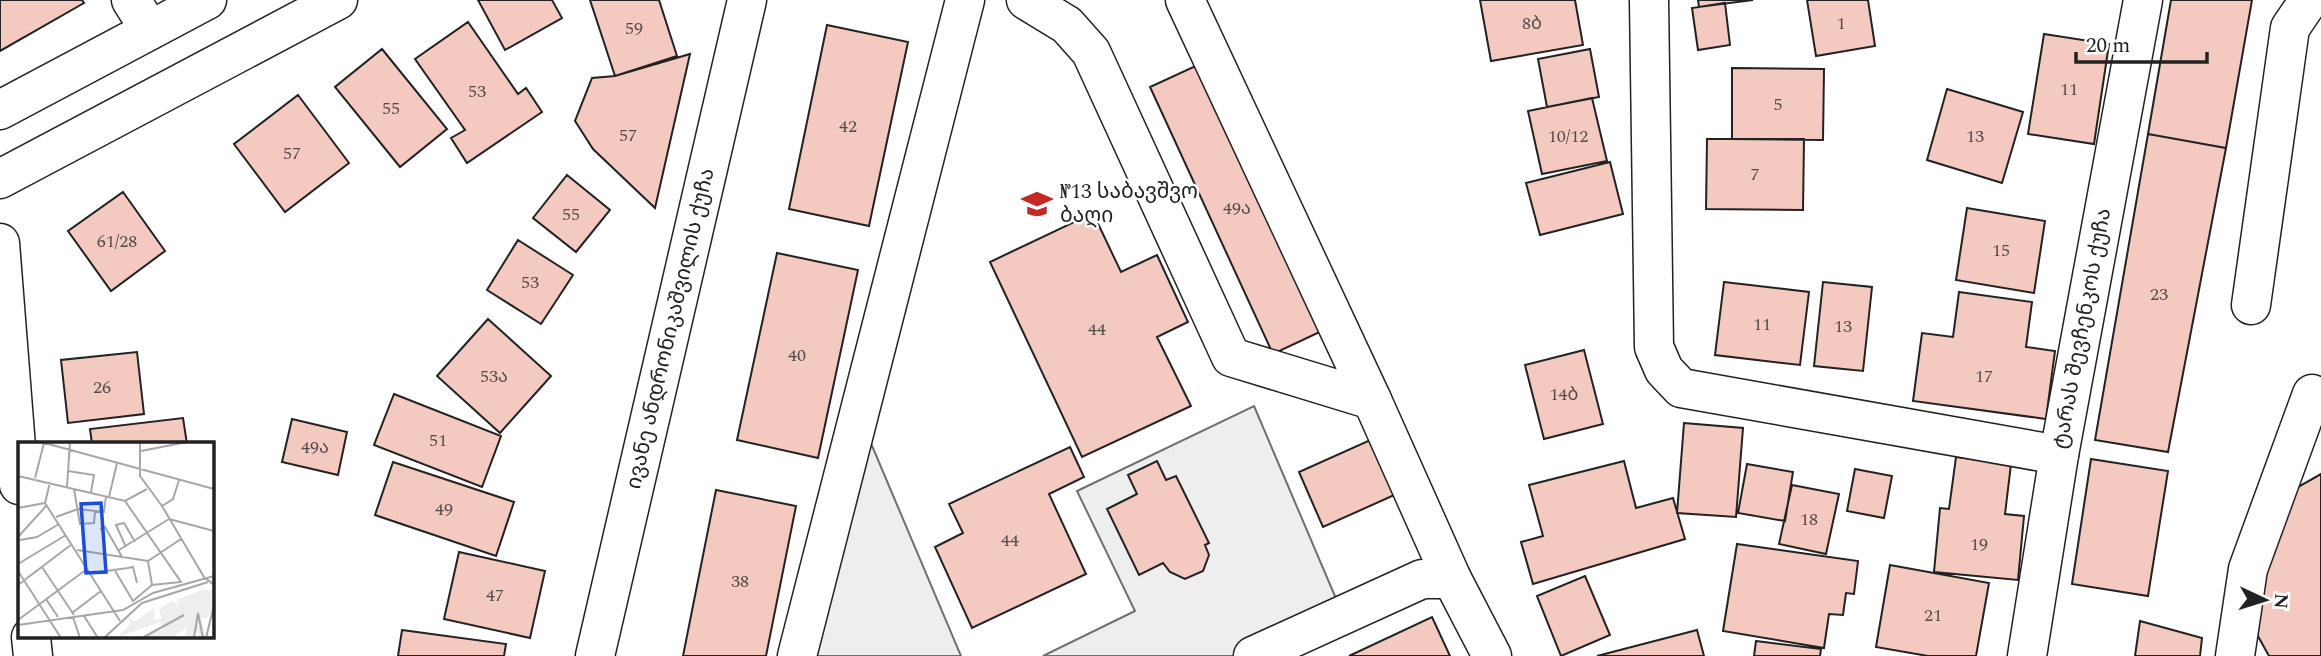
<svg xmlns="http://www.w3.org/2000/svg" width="2321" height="656" font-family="Spectral,'Noto Sans Georgian',serif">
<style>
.green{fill:#eee;stroke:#6f6f6f;stroke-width:2}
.building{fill:#f3c9c0;stroke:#222;stroke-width:2}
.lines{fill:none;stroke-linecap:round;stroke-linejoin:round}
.minor-casing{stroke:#222;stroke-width:41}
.minor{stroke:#fff;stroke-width:38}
.labels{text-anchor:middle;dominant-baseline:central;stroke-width:5;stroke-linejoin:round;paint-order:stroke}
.number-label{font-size:18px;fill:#564c4a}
.poi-label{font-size:21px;fill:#222;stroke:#fff;text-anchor:start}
.street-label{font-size:21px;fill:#222;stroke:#fff}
.inset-road{fill:none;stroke:#a7a7a7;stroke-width:2}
.view{fill:#1d4ed8;fill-opacity:0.15;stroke:#1d4ed8;stroke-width:3.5}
.inset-edge{fill:none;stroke:#222;stroke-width:3.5}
</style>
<rect width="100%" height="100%" fill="#fff"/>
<path class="green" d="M1254,406L1343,615L1253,656H1043L1135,611L1077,491Z
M859,415L961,656H797Z"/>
<path class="building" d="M0,0H82L84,3L0,51Z
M478,0H552L562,18L505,50Z
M590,0H659L677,56L615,76Z
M1480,0H1575L1583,45L1491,61Z
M1698,0H1753L1699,7Z
M1807,0H1868L1875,46L1816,56Z
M2171,0H2252L2226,148L2148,134Z
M1725,3L1730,45L1698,50L1692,8Z
M468,22L518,94L526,88L542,112L467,163L451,138L465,130L415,59Z
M827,25L908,42L869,226L789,209Z
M2044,34L2109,44L2094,144L2028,134Z
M382,49L447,129L400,167L335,87Z
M1590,49L1599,97L1547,107L1538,59Z
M690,54L655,208L593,149L575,121L592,78L615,76Z
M1202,63L1324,330L1273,354L1150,87Z
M1732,68L1824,69L1823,140L1732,139Z
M1947,89L2023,112L2002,183L1927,160Z
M298,95L349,163L285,212L234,144Z
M1592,98L1607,161L1542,174L1528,111Z
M2148,134L2226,148L2168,452L2095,440Z
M1707,139H1804L1803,210L1706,209Z
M1610,162L1623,214L1540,235L1526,183Z
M567,175L610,210L576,252L533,218Z
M123,192L165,251L111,291L68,231Z
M1967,208L2045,221L2034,293L1956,280Z
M1093,213L1121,272L1157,255L1188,322L1157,337L1191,406L1082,457L990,262Z
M518,240L573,275L541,324L487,290Z
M777,253L858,270L818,458L737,440Z
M1724,282L1809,292L1800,365L1715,355Z
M1823,282L1872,287L1863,371L1814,366Z
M1959,292L2032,302L2026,347L2055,351L2046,419L1913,401L1922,333L1953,337Z
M488,319L551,376L500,433L437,376Z
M1584,350L1603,424L1544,439L1525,365Z
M137,352L144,414L68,423L61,360Z
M394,394L501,436L482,487L374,445Z
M183,418L187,444H92L90,429Z
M292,419L347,432L338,475L282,462Z
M1684,423L1743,428L1736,517L1677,513Z
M1377,437L1401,492L1323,527L1299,472Z
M1070,447L1084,477L1049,494L1086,574L972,628L935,547L963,533L949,504Z
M1956,457L2011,464L2005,514L2024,516L2018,580L1934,572L1940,508L1949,509Z
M2091,459L2168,471L2148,596L2072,584Z
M1157,461L1166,480L1176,476L1209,543L1205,545L1209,555L1203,571L1185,579L1170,572L1163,563L1139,575L1107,509L1137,494L1128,475Z
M1624,461L1636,508L1673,498L1685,539L1533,584L1521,542L1543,536L1529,485Z
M393,462L514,502L496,556L375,515Z
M1747,464L1793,472L1785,521L1738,513Z
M1855,469L1892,476L1884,518L1847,511Z
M2321,474V656H2269L2249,620L2277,499Z
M1792,485L1839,494L1826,554L1779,544Z
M716,490L796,506L766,656H683Z
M1737,544L1858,561L1854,594L1846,593L1843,615L1829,614L1824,648L1723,631Z
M459,552L545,571L530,638L444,619Z
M1890,565L1989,583L1976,656H1928L1876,647Z
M1585,576L1610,635L1561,656L1537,596Z
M1432,617L1450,656H1349Z
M2140,621L2202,638L2200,656H2135Z
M402,630L506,644L504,656H398Z
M1697,630L1704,656H1597Z
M1756,641L1821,649L1820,656H1754Z"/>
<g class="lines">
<defs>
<g id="minor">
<path d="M131,0L150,30"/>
<path d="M1026,0L1067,25L1091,52L1231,357L1372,400L1452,579L1492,656"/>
<path d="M1185,0L1372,400"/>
<path d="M1649,0L1654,347L1664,370L1681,388L2059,455"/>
<path d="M0,110L207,0"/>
<path d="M0,179L338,0"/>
<path d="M0,243L19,485"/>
<path d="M2251,305L2290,28L2309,0"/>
<path d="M31,637L33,656"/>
<path id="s1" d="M595,656L747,0"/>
<path d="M797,656L965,0"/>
<path d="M1253,656L1422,579H1452"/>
<path id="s2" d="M2027,656L2059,455L2143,0"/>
<path d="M2235,656L2248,569L2312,394"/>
</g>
</defs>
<use href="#minor" class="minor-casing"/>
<use href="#minor" class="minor"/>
</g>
<defs>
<symbol id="school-bare" viewBox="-9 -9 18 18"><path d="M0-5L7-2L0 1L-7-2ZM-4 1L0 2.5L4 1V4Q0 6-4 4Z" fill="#c62828" stroke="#fff" stroke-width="2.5" paint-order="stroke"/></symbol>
</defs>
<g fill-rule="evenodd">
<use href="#school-bare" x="1015" y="182" width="44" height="44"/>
</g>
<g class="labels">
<g class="number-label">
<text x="1532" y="23">8ბ</text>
<text x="1841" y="23">1</text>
<text x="634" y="28">59</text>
<text x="2069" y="89">11</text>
<text x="477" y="91">53</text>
<text x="1778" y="104">5</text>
<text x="391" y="108">55</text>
<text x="848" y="126">42</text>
<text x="628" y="135">57</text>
<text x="1568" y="136">10/12</text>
<text x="1975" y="136">13</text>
<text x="292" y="153">57</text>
<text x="1755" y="174">7</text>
<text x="1237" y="208">49ა</text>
<text x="571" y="214">55</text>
<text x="117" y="241">61/28</text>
<text x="2001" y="250">15</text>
<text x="530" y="282">53</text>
<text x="2159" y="294">23</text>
<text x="1762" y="324">11</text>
<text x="1843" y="326">13</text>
<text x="1097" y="329">44</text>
<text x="797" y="355">40</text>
<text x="494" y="376">53ა</text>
<text x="1984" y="376">17</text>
<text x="102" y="387">26</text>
<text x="1564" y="394">14ბ</text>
<text x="438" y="440">51</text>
<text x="315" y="447">49ა</text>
<text x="444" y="509">49</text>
<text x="1809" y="519">18</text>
<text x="1010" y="540">44</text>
<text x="1979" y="544">19</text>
<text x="740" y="581">38</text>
<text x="495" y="595">47</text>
<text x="1933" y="615">21</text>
</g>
<g class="poi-label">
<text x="1060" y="192">№13 საბავშვო<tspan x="1060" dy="24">ბაღი</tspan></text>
</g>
<g class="street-label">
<text stroke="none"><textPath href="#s1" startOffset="336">ივანე ანდრონიკაშვილის ქუჩა</textPath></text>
<text stroke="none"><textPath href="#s2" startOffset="332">ტარას შევჩენკოს ქუჩა</textPath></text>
</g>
</g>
<g transform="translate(18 442)">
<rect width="196" height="196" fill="#fff"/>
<path d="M184,148H196V163L189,176H183L188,196H181L178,188L176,196H167L169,185L154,196H131L130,192L145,187L142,180L98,196L112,182L111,175L116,180L137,166L136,178L144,177L141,168L145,164L154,159L162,164L158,158Z" fill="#eee"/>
<path class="inset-road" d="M23,0L196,47M122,0V34L144,64L155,57L161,38M123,9L169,0M50,29L76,33L73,50M0,34L107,59L129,47M17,36L26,1M32,40L27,61L102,179M49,45L52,0M56,47L62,82L76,81L77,69M91,55L99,21M144,64L186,135L196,143M0,66L27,61M38,75L60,67L86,70L88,54M151,77L196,89M82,87L87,85L104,115M0,95L29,63M2,98L19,95L41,82M108,105L98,83L106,81L117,100M59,108L130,119L163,97M101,108L151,77M130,119L134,143M0,122L48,93M24,125L56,173M110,126L115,125L119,141M96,127L115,159L134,143L163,140L107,59M0,129L43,196M74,131L110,126M0,143L54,102M28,157L40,175M54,171L83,149M66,174L80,196M55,175L62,196M0,178L69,127M0,183L105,168L135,151L196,134M86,196L124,161L190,140M124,196L166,173M176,196L180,171L185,196M188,196L196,163"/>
<path class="view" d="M83,61L88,130L68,131L63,62Z"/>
<rect width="196" height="196" class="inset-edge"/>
</g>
<g transform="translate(2265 600) rotate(94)" stroke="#ffffff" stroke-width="5" paint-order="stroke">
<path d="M0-5L12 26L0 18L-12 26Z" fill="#222222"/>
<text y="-10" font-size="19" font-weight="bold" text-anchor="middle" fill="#222222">N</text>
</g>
<path d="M2076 52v10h131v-10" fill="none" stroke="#222222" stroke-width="3.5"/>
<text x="2086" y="52" font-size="21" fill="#222222" stroke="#ffffff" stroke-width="5" paint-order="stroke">20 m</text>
</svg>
